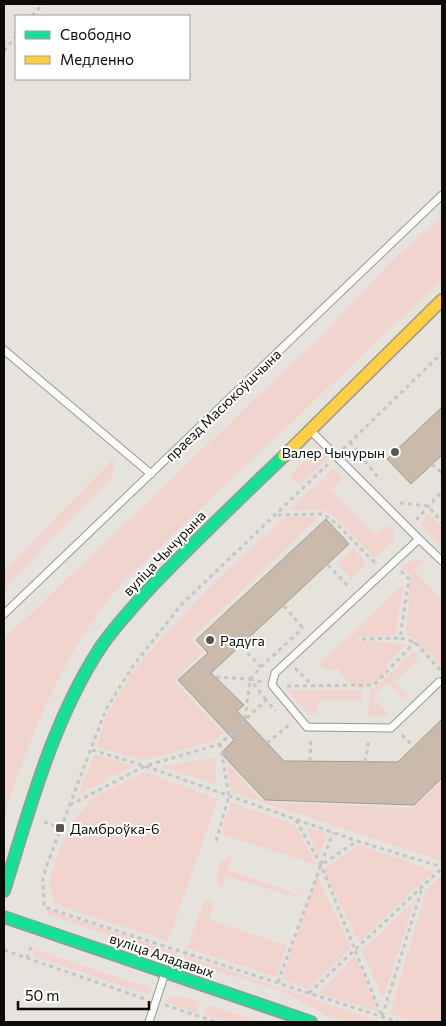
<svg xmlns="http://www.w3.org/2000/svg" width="446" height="1026" font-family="Commissioner,sans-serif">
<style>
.green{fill:#f2d4cf}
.building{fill:#cabaac;stroke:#9e9b96}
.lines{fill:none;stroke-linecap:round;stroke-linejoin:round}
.lane-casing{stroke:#9a9893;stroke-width:9}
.fast-casing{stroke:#9a9893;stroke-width:14}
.slow-casing{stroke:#9a9893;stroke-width:14}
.path{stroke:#c5c5c3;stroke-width:3;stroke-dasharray:4 4;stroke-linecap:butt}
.lane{stroke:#fbfbfa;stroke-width:7}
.fast{stroke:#16e098;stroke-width:11}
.slow{stroke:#ffcf43;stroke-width:11}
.poi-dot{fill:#595752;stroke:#fff;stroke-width:2}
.labels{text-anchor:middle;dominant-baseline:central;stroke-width:4;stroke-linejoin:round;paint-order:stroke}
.street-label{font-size:14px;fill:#0d0b08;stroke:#fff}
.poi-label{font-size:14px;fill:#0d0b08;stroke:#fff;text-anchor:start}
</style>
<rect width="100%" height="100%" fill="#e6e3dc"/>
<path class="green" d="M442,216V280L121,584C64,652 32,731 4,815V639L322,335L390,263Z
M318,448L328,458L299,485L290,475Z
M113,459L115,469L110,481L4,588V571Z
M334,468L343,478L331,490L375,535L388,525L393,529L394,540L375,559L337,518L323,510L288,511Z
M429,514L442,527V542L439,545L420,524Z
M285,517H319L191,639L203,652L174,681L223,733L214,741L144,760L97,747L106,716L130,676L155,645L216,581Z
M353,549L367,563L352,579L336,563Z
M414,560L426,561L414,570L442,600V668L417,641L406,633L411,576L401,566Z
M404,584L395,636H362L355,640L407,644C401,650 393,657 388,664C384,670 384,676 378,681C362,696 343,684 338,667L330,671L318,665Z
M413,652L420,658L395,682L409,696L405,700L388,683L373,697L389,715L387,717L368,716L370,690L375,688Z
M287,690H363L362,701L319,700L317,714L309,715Z
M94,754L134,766L79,794Z
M216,757V784L161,767Z
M226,762L261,800L270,802L414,808L442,780V861L231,792Z
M145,772L218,799L168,941L54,904L49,881L58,853L74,819L95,796Z
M231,802L295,825L317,865L221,834Z
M306,827L328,834L319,856Z
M359,845L434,871L359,942L323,870Z
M232,856L228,869L300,895L299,898L226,876L221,889C214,879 218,871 221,861Z
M317,875L351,948L308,989L282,979Z
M442,875V1022H414L390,1014L426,891Z
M205,899L215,903L209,919L287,946L276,977L187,948Z
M415,900L383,999L362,950Z
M47,909L177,953L176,958L161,953L46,914Z
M35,949L151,988L149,995L33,956Z
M184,955L375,1020L374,1022H345L327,1016L283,992L183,960Z
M355,956L379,1012L319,993Z
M178,996L200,1002L196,1013L165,1002L170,997Z
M207,1005L262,1022H227L203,1015Z"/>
<path class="building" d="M442,407V455L411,484L387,459Z
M326,519L349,544L211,673L244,705L237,711L284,761L398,762L442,719V778L414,805L265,800L221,753L234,740L178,680L208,653L196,640Z"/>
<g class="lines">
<defs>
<path id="lane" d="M4,350L151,474
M312,432L419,539L275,673L272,685L307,727L391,728L439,682
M419,539L442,561
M4,614L442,195
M149,1022L165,973"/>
<path id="fast" d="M4,891C30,808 52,722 100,648C115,626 133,607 151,587C194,542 239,499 284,456
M4,917L311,1022"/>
<path id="slow" d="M284,456L442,300"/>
</defs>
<use href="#lane" class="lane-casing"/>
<use href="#fast" class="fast-casing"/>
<use href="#slow" class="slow-casing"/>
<path class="path" d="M32,16L43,4
M4,51L16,36
M350,442L380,480
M343,449L442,353
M328,464L181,605L133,666L106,709L45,870L43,879L44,907L398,1022
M432,464L442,473
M400,503L428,506L442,522
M278,515L323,514L337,524L374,562L371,565
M416,520L442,491
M328,565L349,587
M401,571L409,579L400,638L415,642L440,670
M284,606L303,628L304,627
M362,639L400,638
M242,647L261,667L250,679L245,719
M261,667L303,628
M295,668L312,685
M216,677L250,679L266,700
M250,679L261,682
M287,686L374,685L415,642
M402,735L414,747
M267,743L289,725
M92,750L145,766L357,841
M310,761L311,738
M365,762L369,740
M70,805L145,766L220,744L266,700L276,711
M296,820L321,865L382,1017L422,888
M44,822L60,828
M216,841L229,796L220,744
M321,864L333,833
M4,950L145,999
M27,958L31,947
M278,982L321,865L357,841L442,867
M309,993L442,868
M165,1005L216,1022"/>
<use href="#lane" class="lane"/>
<use href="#fast" class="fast"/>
<use href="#slow" class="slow"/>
</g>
<g class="poi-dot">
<circle cx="395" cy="452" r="5"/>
<circle cx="210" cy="640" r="5"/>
<rect x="55" y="823" width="10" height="10" rx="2.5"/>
</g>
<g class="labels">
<g class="street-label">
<text transform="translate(223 405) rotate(-44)">праезд Масюкоўшчына</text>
<text transform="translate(164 553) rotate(-46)">вуліца Чычурына</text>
<text transform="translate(162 955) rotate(19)">вуліца Аладавых</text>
</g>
<g class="poi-label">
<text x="385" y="452" text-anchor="end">Валер Чычурын</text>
<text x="220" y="640">Радуга</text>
<text x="70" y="828">Дамброўка-6</text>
</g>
</g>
<rect width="446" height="1026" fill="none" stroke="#0d0b08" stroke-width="10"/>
<rect x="15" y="15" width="175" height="65" fill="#ffffff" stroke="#9e9d9c"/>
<rect x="25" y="31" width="25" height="8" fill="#16e098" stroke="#9e9d9c"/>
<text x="60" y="40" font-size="15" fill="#0d0b08">Свободно</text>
<rect x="25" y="56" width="25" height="8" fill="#ffcf43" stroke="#9e9d9c"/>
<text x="60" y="65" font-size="15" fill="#0d0b08">Медленно</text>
<path d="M18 1001v8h131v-8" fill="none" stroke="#0d0b08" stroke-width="2.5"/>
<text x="25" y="1001" font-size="15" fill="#0d0b08" stroke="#ffffff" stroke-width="4" paint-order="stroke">50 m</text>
</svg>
